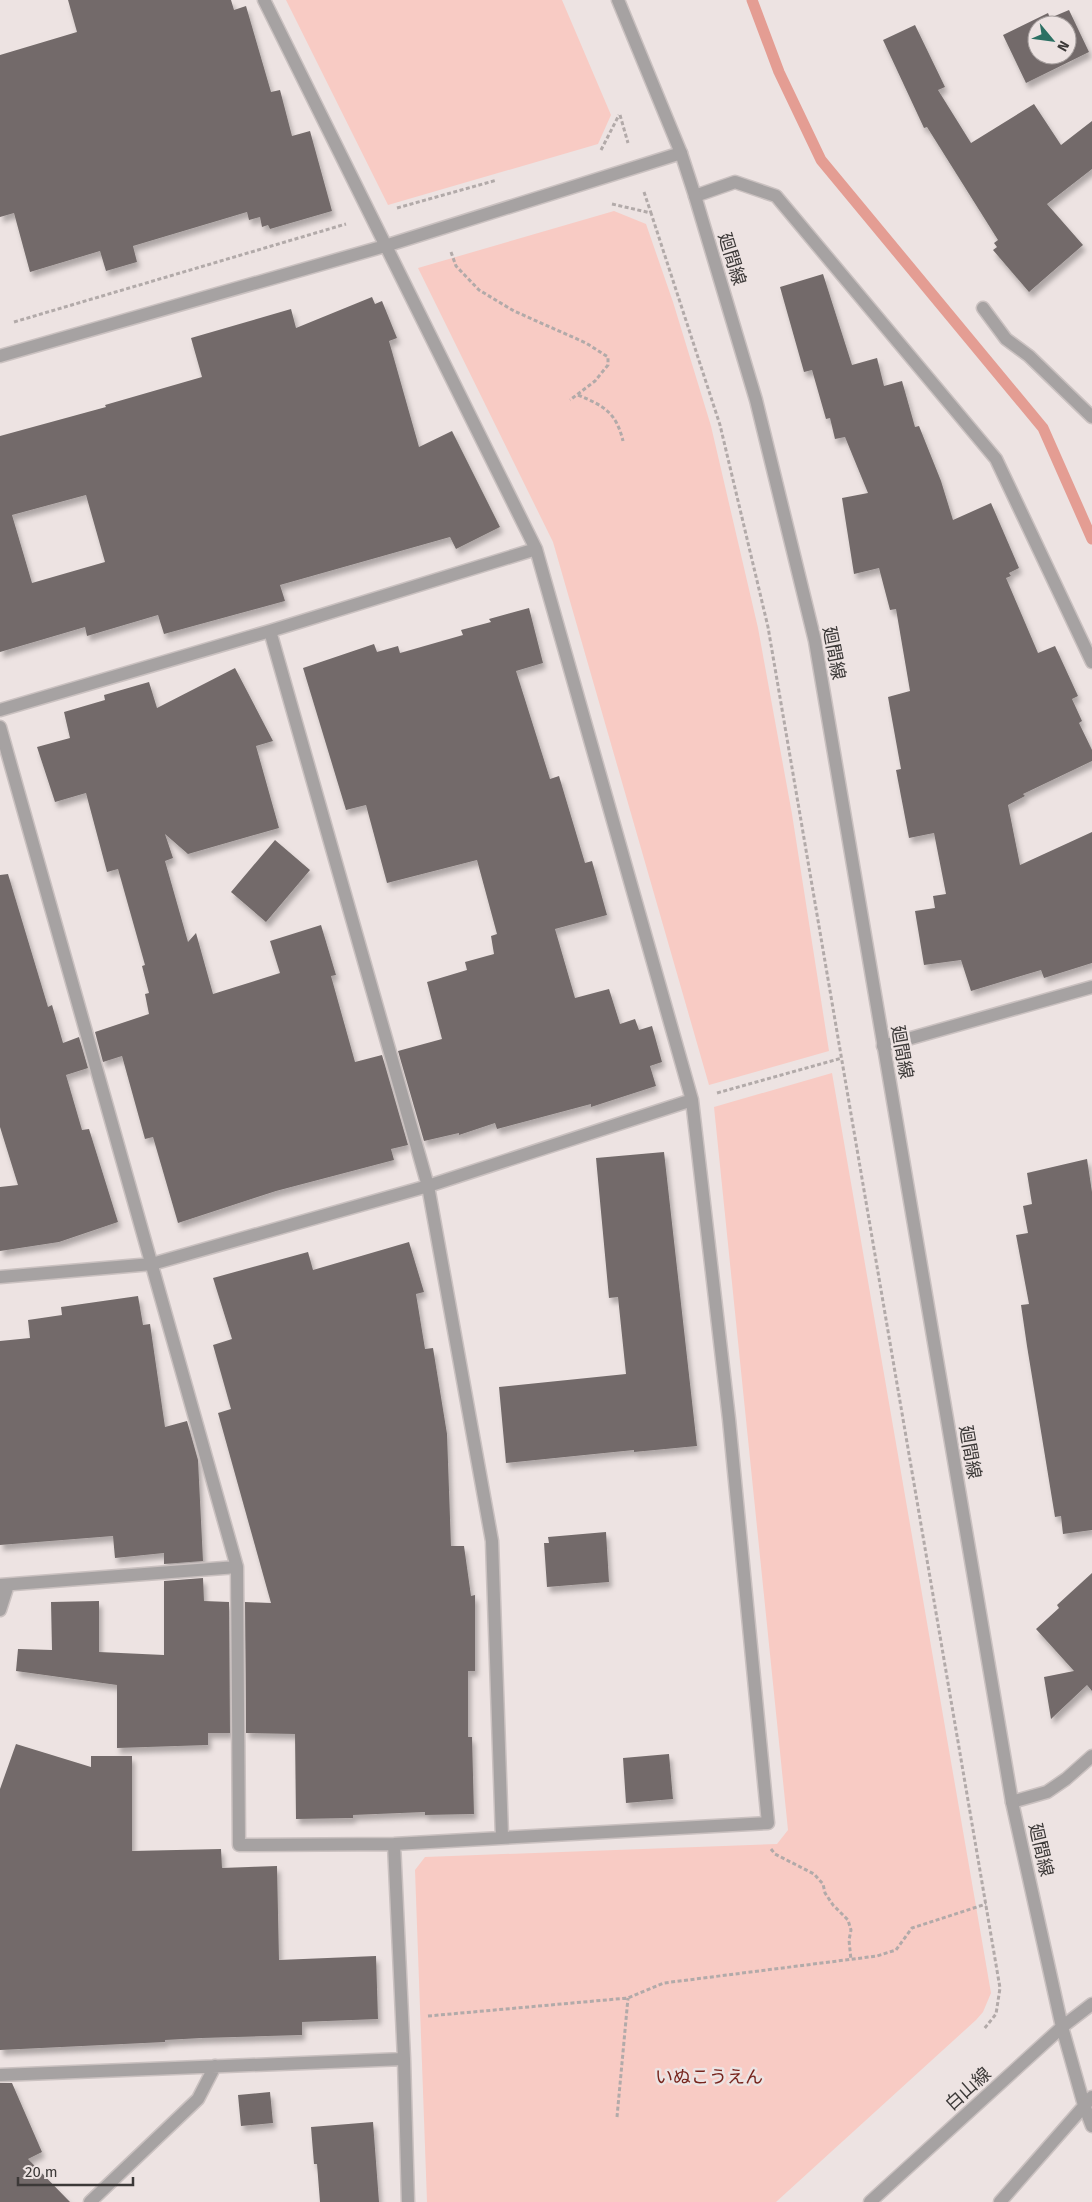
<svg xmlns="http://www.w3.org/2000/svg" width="1092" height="2202" font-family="'Fira Sans','Noto Sans JP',sans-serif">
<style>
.green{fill:#f8cbc4}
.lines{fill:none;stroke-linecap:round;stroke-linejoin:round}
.stream{stroke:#e49d93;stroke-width:11}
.building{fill:#736b6a;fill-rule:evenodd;filter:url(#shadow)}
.minor-casing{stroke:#cac1c0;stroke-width:15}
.tertiary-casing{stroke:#cac1c0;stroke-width:15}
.path{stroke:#b2aaa9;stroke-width:3;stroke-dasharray:4 2.5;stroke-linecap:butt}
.minor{stroke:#a6a2a2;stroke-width:12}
.tertiary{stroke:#a6a2a2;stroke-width:12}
.labels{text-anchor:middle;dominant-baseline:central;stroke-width:5;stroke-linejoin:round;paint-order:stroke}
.street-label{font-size:18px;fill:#3c3938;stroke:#ede3e2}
.park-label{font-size:18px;fill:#77251d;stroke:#ede3e2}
</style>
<defs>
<filter id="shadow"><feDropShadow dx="3" dy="5.5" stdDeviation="2.5" flood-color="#0004"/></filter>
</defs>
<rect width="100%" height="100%" fill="#ede3e2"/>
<path class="green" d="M286,0H562L611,115L598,144L388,205Z
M614,211L646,224L673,302L711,426L758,628L792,814L829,1051L709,1085L553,542L418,268Z
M832,1073L991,1993L983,2012L976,2020L776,2202H427L415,1870L425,1857L777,1844L788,1830L714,1107Z"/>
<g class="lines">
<path class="stream" d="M752,0L779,72L821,160L1043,428L1092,539"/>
</g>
<path class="building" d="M68,0H231L234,10L246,6L271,92L280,90L292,136L310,131L332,211L270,229L268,225L262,227L260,217L249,220L247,212L133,246L137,262L106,271L100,251L30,272L14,213L0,217V55L77,32Z
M1069,10L1089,52L1026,83L1003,35L1048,13L1050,18ZM1037,25H1067V55H1037Z
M915,25L945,87L938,90L971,143L1034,104L1061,145L1092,121V169L1047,204L1083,245L1029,292L993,250L997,247L994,243L998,240L927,127L924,128L883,40Z
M823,274L852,365L877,358L884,386L902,381L915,427L919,426L941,481L953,520L991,503L1019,568L1009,573L1011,576L1006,578L1038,653L1055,646L1078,696L1072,699L1082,721L1079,723L1092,750V761L1023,794L1025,796L1008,805L1020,865L1092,832V963L1044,978L1041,970L971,991L961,960L924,965L915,911L935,908L933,896L946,894L934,833L909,838L896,770L901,769L888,697L910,691L896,609L890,610L879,568L854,574L842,498L868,493L845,437L835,439L830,418L826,419L812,370L804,372L780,287Z
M372,297L375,304L382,301L397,338L389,341L419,447L452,431L500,527L456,549L450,537L280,585L285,601L164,634L158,615L87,636L85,627L0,652V436L106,407L105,405L202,377L191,338L291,309L296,328ZM86,495L105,562L32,583L12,515Z
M529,608L543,663L516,671L550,779L559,776L585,863L592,861L607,915L555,929L575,998L609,989L620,1024L635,1019L639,1030L652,1026L662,1062L650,1066L656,1086L591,1107V1104L497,1129L495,1123L459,1135V1133L424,1141L398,1051L442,1039L427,982L467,970L465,962L494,954L491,936L497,934L477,860L387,883L366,805L346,810L303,668L374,644L377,652L398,646L400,653L463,635L461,630L491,622L489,619Z
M235,668L273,741L256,746L279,828L188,854L165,834L173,858L165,861L188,942L196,933L213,994L280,973L270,941L321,925L336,975L331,976L355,1062L382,1055L408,1145L391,1149L394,1160L276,1191L178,1223L153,1137L145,1139L122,1056L103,1062L95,1032L149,1014L145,994L149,993L142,966L145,965L118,869L107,872L86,793L55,802L37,747L70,738L64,712L105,700L104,695L149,682L157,708Z
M275,840L310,870L266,922L231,892Z
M8,874L48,1007L52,1005L63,1043L79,1037L88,1068L66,1075L82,1130L89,1129L118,1222L59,1242L0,1251V1187L18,1185L0,1127V875Z
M664,1152L697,1446L634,1452V1450L506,1463L499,1387L626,1374L618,1297L609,1298L596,1158Z
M1087,1159L1092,1192V1530L1063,1534L1061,1516L1055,1517L1027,1346L1021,1305L1029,1304L1016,1235L1028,1233L1023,1206L1032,1204L1027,1173Z
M409,1242L424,1292L416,1294L425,1349L433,1348L447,1434L451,1546H464L471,1596L475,1595V1671H468V1737H472L474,1814L425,1815V1812L353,1815V1818L296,1819L295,1734L246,1733L245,1602L271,1603L218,1413L231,1409L213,1345L232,1339L213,1278L308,1252L313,1270Z
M138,1296L143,1325L150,1324L165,1427L187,1421L198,1460L203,1561L164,1564V1553L115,1558L113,1536L0,1545V1341L30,1338L28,1320L62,1315L61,1307Z
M606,1532L609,1582L547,1587L544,1543H549L548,1537Z
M1092,1573V1691L1087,1685L1051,1719L1044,1677L1074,1671L1036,1629L1059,1608L1057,1605Z
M203,1578L204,1601L229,1602L230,1733H208V1745L117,1748V1685L16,1671L18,1649L52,1650L51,1602L99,1601V1652L164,1655V1581Z
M16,1744L91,1767V1756H132V1851L221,1849L222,1868L277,1866L279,1960L376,1956L378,2019L302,2022V2035L202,2038L165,2040V2042L0,2050V1789Z
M669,1754L673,1799L626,1803L623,1758Z
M0,2083H12L42,2152L28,2159L70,2202H0Z
M270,2092L273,2123L241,2126L238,2095Z
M373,2122L379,2202H320L317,2164H314L311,2127Z"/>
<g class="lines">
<defs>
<path id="minor" d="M695,196L735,182L776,196L996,459L1092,662
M983,308L1006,339L1029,356L1092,417
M0,356L385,246L681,153
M270,631L428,1186L492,1541L502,1837
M0,710L270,631L536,549
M0,727L237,1567L239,1845L394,1844L768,1823L729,1419L692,1100L536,549L264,0
M883,1046L1092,987
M0,1277L152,1264L428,1186L692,1100
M0,1585L237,1567
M0,1610L8,1585
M1012,1802L1047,1792L1066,1779L1092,1756
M394,1844L404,2059L408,2202
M0,2075L404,2059
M90,2202L198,2099L215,2066"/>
<path id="tertiary" d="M618,0L681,153L695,196L756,400L815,641L1012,1802L1062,2027L1084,2105L1092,2126
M870,2202L1062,2027L1092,2004
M1000,2202L1092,2097"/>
</defs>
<use href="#minor" class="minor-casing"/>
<use href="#tertiary" class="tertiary-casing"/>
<path class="path" d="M620,115L628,143
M601,150L619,115
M644,192L651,213
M612,204L651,213L720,425L768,627L1000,1988L996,2014L984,2029
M397,208L497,180
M451,252L456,266L479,290L514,311L586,343L608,357V365L595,381L570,400
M14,322L346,224
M578,395C604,406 616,412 623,441
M717,1093L842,1058
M771,1849L775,1854L814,1874L823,1884L825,1893L833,1905L848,1920L851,1930L849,1940L851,1960
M428,2016L628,1998L664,1983L877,1956L896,1950L912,1928L986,1904
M617,2117L628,1998"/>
<use href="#minor" class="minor"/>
<use href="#tertiary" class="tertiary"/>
</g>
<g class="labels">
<g class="street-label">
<text transform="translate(732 259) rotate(73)">廻間線</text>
<text transform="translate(834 653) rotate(79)">廻間線</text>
<text transform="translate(902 1052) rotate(80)">廻間線</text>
<text transform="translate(970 1452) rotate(80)">廻間線</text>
<text transform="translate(1041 1850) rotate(77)">廻間線</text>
<text transform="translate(968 2089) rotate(-42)">白山線</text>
</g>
<g class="park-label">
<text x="709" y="2077">いぬこうえん</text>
</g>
</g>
<g transform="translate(1052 40) rotate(119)"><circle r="24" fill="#ede3e2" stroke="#a69f9e"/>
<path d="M0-4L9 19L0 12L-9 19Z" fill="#2c7063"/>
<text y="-8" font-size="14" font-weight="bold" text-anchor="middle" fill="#3c3938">N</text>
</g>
<path d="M18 2177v8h115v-8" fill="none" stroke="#3c3938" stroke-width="2.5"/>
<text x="25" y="2177" font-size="15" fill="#3c3938" stroke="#ede3e2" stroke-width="4" paint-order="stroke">20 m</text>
</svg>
